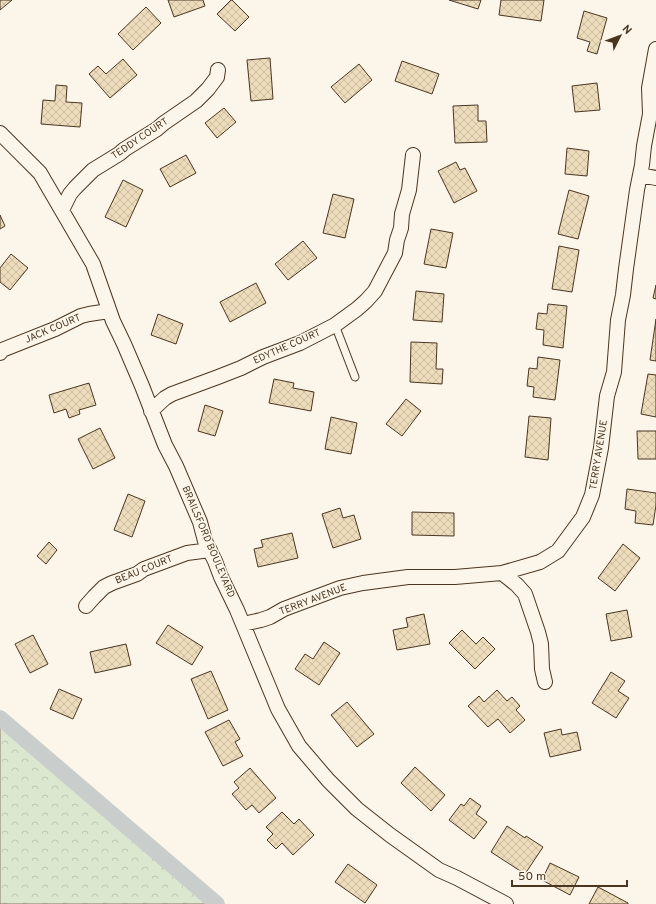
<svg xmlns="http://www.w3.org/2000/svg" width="656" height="904" font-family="Overpass,sans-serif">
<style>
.forest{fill:url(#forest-crowns);stroke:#887966}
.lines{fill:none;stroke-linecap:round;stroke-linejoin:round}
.canal{stroke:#c9cecd;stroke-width:16}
.building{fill:url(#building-cross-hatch);stroke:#4a3520}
.service-casing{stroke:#4a3520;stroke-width:9}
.minor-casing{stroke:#4a3520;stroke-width:16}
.service{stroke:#fbf6e9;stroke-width:7}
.minor{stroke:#fbf6e9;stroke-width:14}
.labels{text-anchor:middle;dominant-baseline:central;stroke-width:3;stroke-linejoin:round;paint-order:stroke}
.street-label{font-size:10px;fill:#4a3520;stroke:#fbf6e9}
</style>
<defs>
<pattern id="forest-crowns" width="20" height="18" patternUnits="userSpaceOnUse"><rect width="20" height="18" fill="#dce7d0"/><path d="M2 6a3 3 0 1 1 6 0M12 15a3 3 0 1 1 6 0" fill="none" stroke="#bec7b2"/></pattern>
<pattern id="building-cross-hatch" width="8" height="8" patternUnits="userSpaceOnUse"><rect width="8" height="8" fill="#ecdcbc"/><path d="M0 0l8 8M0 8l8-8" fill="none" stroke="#ccbda1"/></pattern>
</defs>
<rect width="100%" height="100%" fill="#fbf6e9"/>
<path class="forest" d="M0,718L217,904H0Z"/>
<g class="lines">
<path class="canal" d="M0,718L217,904"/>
</g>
<path class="building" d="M0,0H12L0,10Z
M168,0H203L205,6L174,17Z
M231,0H232L249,17L235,31L217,14Z
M449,0H481L478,9Z
M501,0H544L541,21L499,15Z
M146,7L161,23L133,50L118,34Z
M584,11L607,18L597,54L587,51L590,42L577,38Z
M270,58L273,99L251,101L247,60Z
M123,59L137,75L110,98L89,74L98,66L106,74Z
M402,61L439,74L432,94L395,81Z
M359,64L372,80L345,103L331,87Z
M597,83L600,110L575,112L572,86Z
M56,85L67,86L66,102L82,103L80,127L41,124L43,100L55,101Z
M478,105V121H486L487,142L455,143L453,106Z
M224,108L236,122L217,138L205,123Z
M567,148L589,151L587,176L565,174Z
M186,155L196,173L170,187L160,169Z
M456,162L460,170L465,168L477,191L454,203L438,171Z
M123,180L143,190L126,227L105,217Z
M569,190L589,196L578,239L558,234Z
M333,194L354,199L345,238L323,233Z
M0,215L5,226L0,229Z
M431,229L453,233L446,268L424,264Z
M303,241L317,258L288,280L275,264Z
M559,246L579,250L572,292L552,289Z
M11,254L28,268L10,290L0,282V268Z
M256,283L266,303L230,322L220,302Z
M656,285V299L653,298Z
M416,291L444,294L442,322L413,320Z
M548,304L567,306L563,348L543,345L544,330L536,329L538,313L547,314Z
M158,314L183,324L176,344L151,335Z
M656,319V361L650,360Z
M411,342L437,343L436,369H443L442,384L410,382Z
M538,357L560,360L555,400L533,397L534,387L527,386L529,368L537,369Z
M648,374L656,375V417L641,414Z
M274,379L294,383L293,388L314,392L311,411L269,403Z
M89,383L96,405L79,410L80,414L69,418L66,409L54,413L49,395Z
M406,399L421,411L402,436L386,424Z
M205,405L223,411L215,436L198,431Z
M529,416L551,418L548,460L525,457Z
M331,417L357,423L351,454L325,449Z
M100,428L115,458L93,469L78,439Z
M637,431H656V459H638Z
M627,489L656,493V505L653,525L635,523L636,511L625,509Z
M128,494L145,501L132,537L114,530Z
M340,508L343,518L354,515L361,539L333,548L322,514Z
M412,512L454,513V536L412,535Z
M292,533L298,558L258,567L254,549L263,547L261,540Z
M49,542L57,550L46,564L37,556Z
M623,544L640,558L615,591L598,578Z
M627,610L632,637L611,641L606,614Z
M424,614L430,644L397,650L393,630L408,627L406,618Z
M168,625L203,647L192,665L156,643Z
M462,630L476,644L483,637L495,649L475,669L449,643Z
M33,635L48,664L30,673L15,644Z
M324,642L340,653L319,685L295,669L305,654L313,659Z
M126,644L131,665L95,673L90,652Z
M211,671L228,710L208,719L191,679Z
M611,672L625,681L618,691L629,698L616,718L592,703Z
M59,689L82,699L73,719L50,709Z
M497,690L507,701L512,697L520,706L516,710L525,720L510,733L498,719L488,727L468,706L479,696L484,702Z
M347,702L374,734L357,747L331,715Z
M229,720L240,739L235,742L243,756L223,766L205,732Z
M561,729L562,735L577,732L581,750L550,757L544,733Z
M415,767L445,795L431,811L401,783Z
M250,768L276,798L259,813L252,805L246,810L232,794L239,788L234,782Z
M470,798L481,806L476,814L487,822L474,839L449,820L461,804L464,806Z
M282,812L294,824L299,819L314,835L293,855L282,843L276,849L267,840L273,834L266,827Z
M507,826L525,838L526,836L543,847L525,874L491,852Z
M550,863L579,877L570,895L542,880Z
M348,864L377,885L365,903L335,882Z
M598,887L628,903V904H589Z"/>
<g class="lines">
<defs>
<path id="service" d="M335,325L355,377"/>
<path id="minor" d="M0,133L40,173L93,264L113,321L124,344L142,386L165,445L176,466L200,522L205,541L215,561L221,577L237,610L278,709L299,746L328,780L357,809L390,835L439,870L457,878L506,904
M640,175L656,178
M62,210L70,194L75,188L93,170L119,154L125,149L157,129L164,123L196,101L208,89L217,77L218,70
M0,353L2,350L55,329L81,316L89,314L109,311
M151,411L165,398L172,394L218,377L241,368L263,357L300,343L335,325L357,309L366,301L375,291L395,253L397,240L401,228L402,214L409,190L413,155
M502,573L517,585L525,594L538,632L541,644L542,669L545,682
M86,606L94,597L104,587L112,583L137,574L144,569L187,553L210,550
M243,624L261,620L270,617L284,609L340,588L363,583L408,577H455L502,573L540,562L558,551L583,517L592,495L601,448L607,396L614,372L618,320L623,295L626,269L637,190L642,165L644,146L650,114L649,88L656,49"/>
</defs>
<use href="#service" class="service-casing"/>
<use href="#minor" class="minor-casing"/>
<use href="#service" class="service"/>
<use href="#minor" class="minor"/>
</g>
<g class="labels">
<g class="street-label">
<text transform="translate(140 139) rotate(-34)">TEDDY COURT</text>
<text transform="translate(53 329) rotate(-23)">JACK COURT</text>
<text transform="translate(287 347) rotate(-24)">EDYTHE COURT</text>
<text transform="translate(599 455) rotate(-81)">TERRY AVENUE</text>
<text transform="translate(208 542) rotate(67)">BRAILSFORD BOULEVARD</text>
<text transform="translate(144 570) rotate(-22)">BEAU COURT</text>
<text transform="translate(313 600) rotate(-21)">TERRY AVENUE</text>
</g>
</g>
<g transform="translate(620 36) rotate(48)" stroke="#fbf6e9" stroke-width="3" paint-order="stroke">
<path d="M0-3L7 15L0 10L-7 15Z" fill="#4a3520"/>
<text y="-6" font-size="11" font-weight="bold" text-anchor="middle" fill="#4a3520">N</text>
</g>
<path d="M512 880v6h115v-6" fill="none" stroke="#4a3520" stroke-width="2"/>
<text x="518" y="880" font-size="12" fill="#4a3520" stroke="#fbf6e9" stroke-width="3" paint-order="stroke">50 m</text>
</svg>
